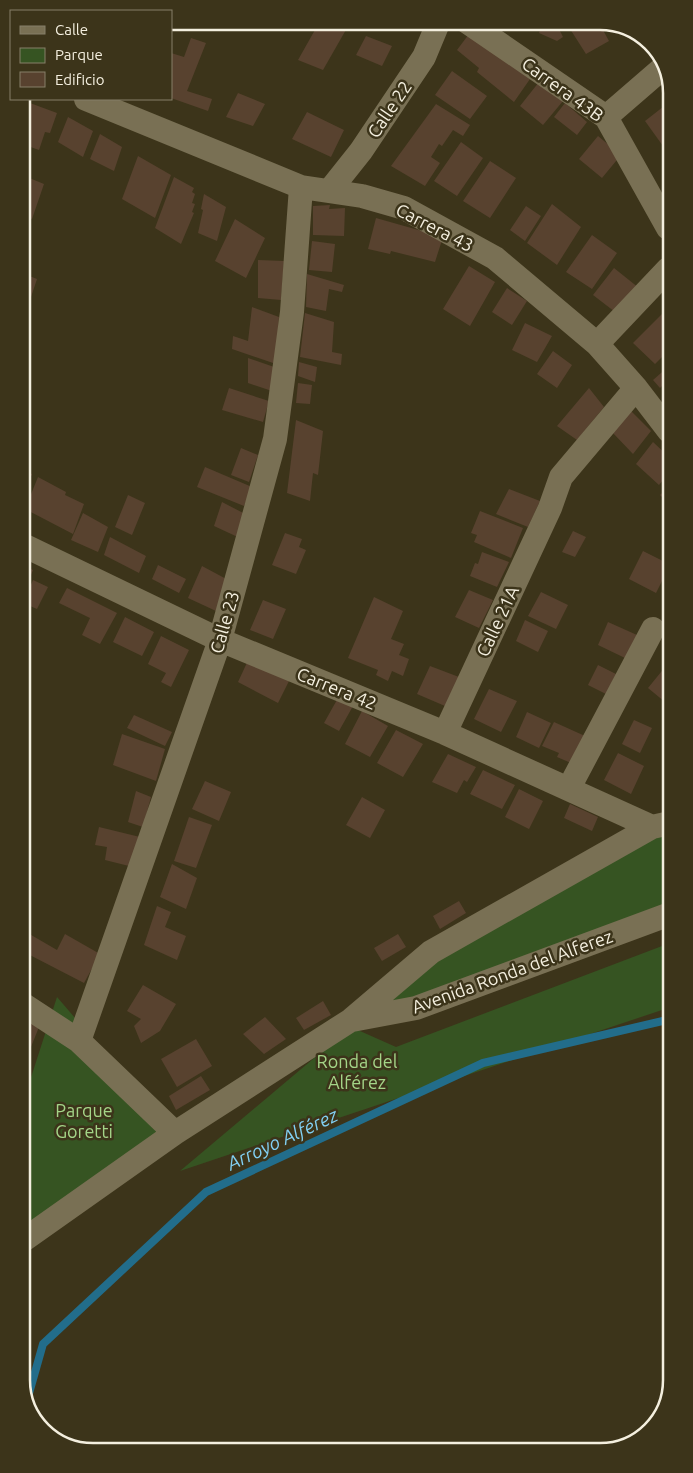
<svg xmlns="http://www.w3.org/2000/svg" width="693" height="1473" font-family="Ubuntu,sans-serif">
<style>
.green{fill:#365422}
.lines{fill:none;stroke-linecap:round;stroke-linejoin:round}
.stream{stroke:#226d8b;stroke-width:8}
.building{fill:#58422f}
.street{stroke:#797054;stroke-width:24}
.labels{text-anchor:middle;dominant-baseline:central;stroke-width:5;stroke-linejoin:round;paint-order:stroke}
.street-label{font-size:18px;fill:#f4efdf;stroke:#3c341a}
.park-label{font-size:18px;fill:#a4d588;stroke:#3c341a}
.water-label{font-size:19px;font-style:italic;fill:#82d0f4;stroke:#3c341a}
.rim{fill:none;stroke:#f4efdf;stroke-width:2.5}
</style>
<rect width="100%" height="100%" fill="#3c341a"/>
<path class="green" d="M670,823V908L351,1020L431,952Z
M670,943L671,1007L180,1171L351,1027L396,1047Z
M57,997L174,1133L25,1231L24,1099Z"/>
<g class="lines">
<path class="stream" d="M26,1404L43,1344L206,1192L483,1063L671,1019"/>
</g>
<path class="building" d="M320,21H330L347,28L323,70L298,60Z
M520,21H555L563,37L557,41L539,33L540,30L533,25L531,30Z
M565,21H598L609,41L586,54Z
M472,30L530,79L514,102L477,72L479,68L457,50Z
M366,36L392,46L382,66L356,55Z
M191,38L206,43L187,91L212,99L208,111L171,98V53L184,57Z
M452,71L487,96L470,119L435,95Z
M539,82L563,101L543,125L520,106Z
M238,93L265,104L253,126L226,117Z
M30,103L57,113L50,133L45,132L39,150L22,144L21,125Z
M565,103L587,122L577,135L554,117Z
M668,103V153L645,121Z
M436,104L470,125L463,136L453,130L442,146L439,144L431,157L440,163L425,186L391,166Z
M307,112L344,130L331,157L292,139Z
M68,117L93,131L83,157L58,142Z
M100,134L122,147L114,171L90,159Z
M598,136L621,155L602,178L579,159Z
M461,142L483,158L457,196L434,181Z
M138,156L171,175L155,218L122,199Z
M490,161L516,178L490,218L463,201Z
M22,175L44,184L32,219L25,216L22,226Z
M174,177L194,188L192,192L195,194L192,203L195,204L192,212L194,213L181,244L155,228Z
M204,194L226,207L217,241L198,233L203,210L201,209Z
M552,204L581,227L557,265L527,243Z
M330,205L329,209L345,208L344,236L313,235V206Z
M526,206L541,216L525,241L510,230Z
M376,218L443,237L435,262L391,251L390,254L368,249Z
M235,219L265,238L246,278L215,261Z
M592,235L617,253L592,289L566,272Z
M312,241L335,244L332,272L309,270Z
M258,260L284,261L281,300L258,298Z
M469,266L495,282L470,326L443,309Z
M614,268L639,288L619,315L593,295Z
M22,273L37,279L31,297L22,293Z
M307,274L344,285L342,292L329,289L326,311L306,307Z
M507,288L527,301L512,325L492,312Z
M252,307L279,317L276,364L232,349L233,336L248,341Z
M669,307V350L655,364L633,343Z
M305,313L334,322L332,352L342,354L341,365L300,357Z
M525,323L552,336L537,362L512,350Z
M553,351L572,365L557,388L537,374Z
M248,358L277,368L275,392L248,383Z
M299,362L317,367L315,382L298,376Z
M669,366V385L666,382L660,388L653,380Z
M298,383L312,385L310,404L296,403Z
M229,388L269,401L263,422L222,410Z
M589,388L604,407L577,440L557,426Z
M630,410L651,431L633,454L612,432Z
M296,420L323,431L318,475L313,473L310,501L287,493Z
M653,442L669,457V473L659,485L636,464Z
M241,448L258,455L249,482L231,475Z
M205,467L252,487L244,506L197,487Z
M22,470L32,474L23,496Z
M38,477L66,492L65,495L84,504L73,534L25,509Z
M669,486V504L660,495Z
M509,489L540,501L528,527L496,514Z
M128,495L145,503L132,535L115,527Z
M222,502L249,516L242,539L214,526Z
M480,511L523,528L511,558L474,542L477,535L471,533Z
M83,513L108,527L98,552L71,540Z
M573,531L586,537L575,557L562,552Z
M285,533L302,539L299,547L306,550L296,574L272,565Z
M110,537L146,556L139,573L104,555Z
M643,551L669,564V567L656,593L629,579Z
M482,552L509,562L497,587L470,576L475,563L478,564Z
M23,565L33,570L23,595Z
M158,565L186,579L179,593L152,579Z
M202,566L230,581L216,611L188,598Z
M33,580L48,587L37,609L23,603Z
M67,588L117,613L100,644L82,635L90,618L59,603Z
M469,590L493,600L479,628L455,617Z
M541,592L568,605L556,629L528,616Z
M374,597L403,611L391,639L404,644L399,655L409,659L403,676L392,671L388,681L376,675L378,670L348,658Z
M263,600L286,609L273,639L250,630Z
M125,617L154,632L142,656L113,642Z
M525,620L548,631L538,652L516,641Z
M608,622L637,635L625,658L598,645Z
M161,636L189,650L171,687L161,682L166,673L148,664Z
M251,654L292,675L278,703L238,682Z
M670,661V695L665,702L648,688Z
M598,665L616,674L606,694L588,685Z
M430,666L459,677L445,706L417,694Z
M489,689L517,701L501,732L474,719Z
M338,698L353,706L339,731L324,723Z
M362,711L388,726L370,757L345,744Z
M527,712L551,723L539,748L516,737Z
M134,715L172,732L165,746L127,728Z
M634,720L652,728L640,753L622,744Z
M554,722L585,736L571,763L557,757L559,753L542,746Z
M396,730L423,744L403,777L377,763Z
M122,734L165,749L156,781L113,765Z
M618,753L644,766L631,794L604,780Z
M448,754L476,767L467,782L464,780L457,793L432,782Z
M483,770L515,785L502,809L470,794Z
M205,781L231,792L219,821L192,809Z
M519,789L543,801L529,829L505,817Z
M136,791L151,797L143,827L128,822Z
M362,797L385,810L370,838L346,825Z
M570,804L598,817L592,831L564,818Z
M189,817L212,825L196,868L174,861Z
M99,827L140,837L133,867L105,860L107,847L95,845Z
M172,864L197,878L186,909L160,897Z
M459,901L466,913L440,929L433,916Z
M157,906L171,912L165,927L186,936L177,960L144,945Z
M26,932L57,950L65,934L100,954L84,983L24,952V935Z
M398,934L406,947L382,961L374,948Z
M143,985L176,1004L160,1031L141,1043L134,1026L141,1019L127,1011Z
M323,1001L331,1015L304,1030L296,1018Z
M24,1010L41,1022L27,1057L24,1055Z
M265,1017L286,1039L264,1054L243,1034Z
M196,1039L212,1066L177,1087L161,1059Z
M201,1076L210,1090L176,1110L169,1096Z"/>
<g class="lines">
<path class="street" d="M466,21L606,117L668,228
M86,99L301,187L362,196L404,208L495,258L597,344L636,388L669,431
M606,117L665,66
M330,190L361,151L424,57L439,21
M597,344L668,269
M23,545L220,640L445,733L652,827
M445,733L550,508L561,477L636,388
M569,788L653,629
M24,1005L79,1041L175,1133
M352,1020L416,1008L670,914
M79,1041L220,640L275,439L292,312L301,187
M25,1239L175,1133L351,1020L431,952L652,827L670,823"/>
</g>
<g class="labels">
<g class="street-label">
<text transform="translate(563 89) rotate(36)">Carrera 43B</text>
<text transform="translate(389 109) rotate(-56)">Calle 22</text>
<text transform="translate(435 227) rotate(27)">Carrera 43</text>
<text transform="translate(497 621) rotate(-65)">Calle 21A</text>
<text transform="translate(224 622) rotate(-74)">Calle 23</text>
<text transform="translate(337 688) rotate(22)">Carrera 42</text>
<text transform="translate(512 971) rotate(-20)">Avenida Ronda del Alferez</text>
</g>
<g class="park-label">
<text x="357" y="1061">Ronda del<tspan x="357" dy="21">Alférez</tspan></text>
<text x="84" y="1110">Parque<tspan x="84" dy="21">Goretti</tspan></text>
</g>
<g class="water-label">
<text transform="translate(282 1139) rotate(-25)">Arroyo Alférez</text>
</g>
</g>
<path d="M0 0H693V1473H0ZM93 30H600A63 63 0 0 1 663 93V1380A63 63 0 0 1 600 1443H93A63 63 0 0 1 30 1380V93A63 63 0 0 1 93 30Z" fill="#3c341a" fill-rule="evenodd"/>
<path class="rim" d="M93 30H600A63 63 0 0 1 663 93V1380A63 63 0 0 1 600 1443H93A63 63 0 0 1 30 1380V93A63 63 0 0 1 93 30Z"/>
<rect x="10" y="10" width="162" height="90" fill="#3c341a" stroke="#867f69"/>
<rect x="20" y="26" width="25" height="8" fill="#797054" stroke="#867f69"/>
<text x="55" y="35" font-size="15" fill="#f4efdf">Calle</text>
<rect x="20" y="48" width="25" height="15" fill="#365422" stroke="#867f69"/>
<text x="55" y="60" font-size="15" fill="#f4efdf">Parque</text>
<rect x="20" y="72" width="25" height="15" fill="#58422f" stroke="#867f69"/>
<text x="55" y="85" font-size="15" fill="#f4efdf">Edificio</text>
</svg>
